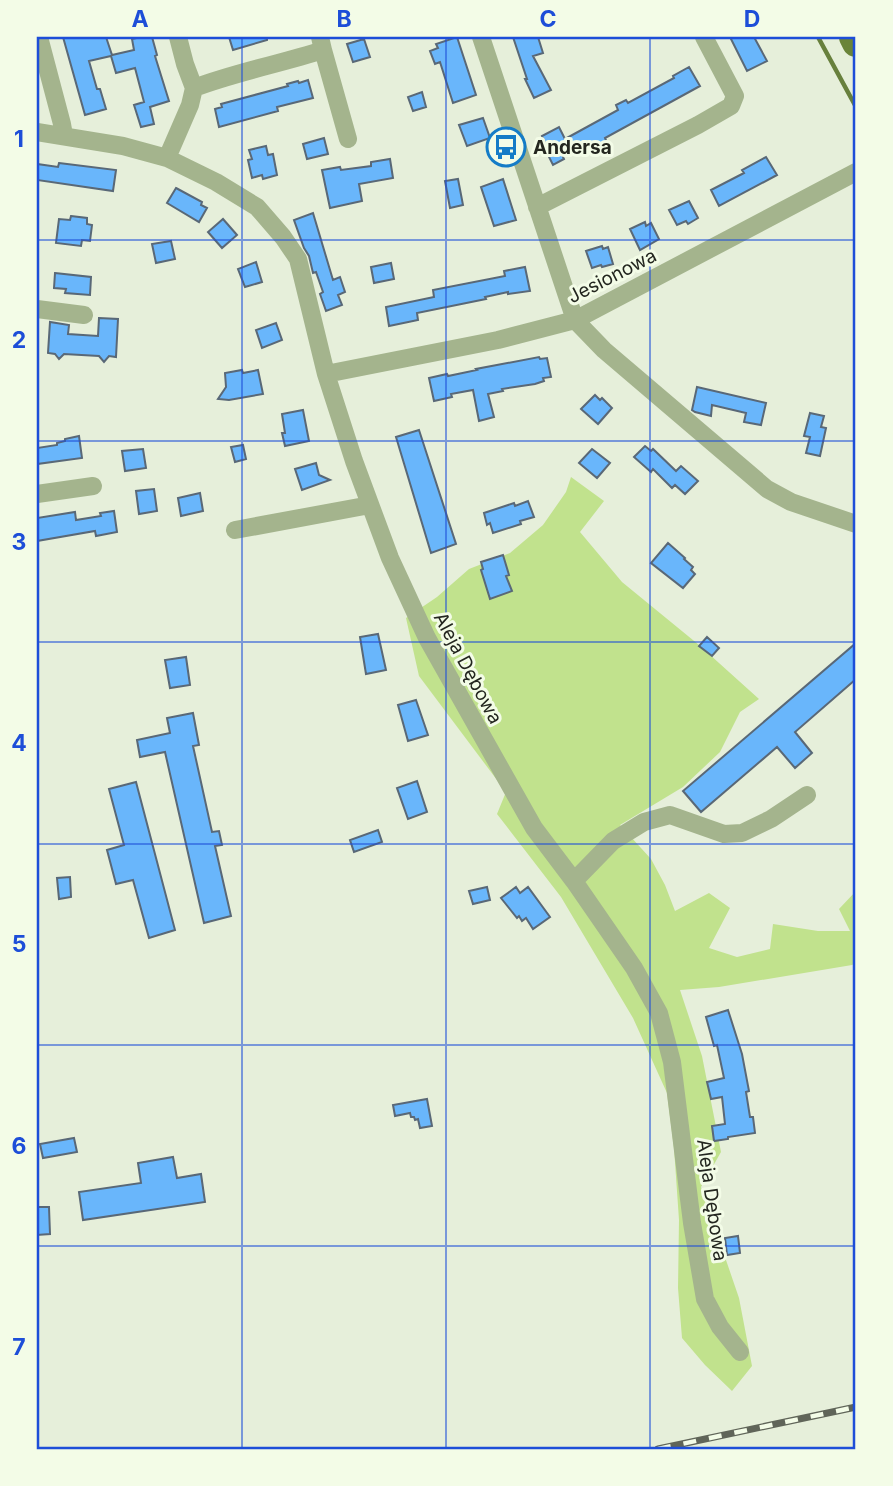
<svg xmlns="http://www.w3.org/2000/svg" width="893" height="1486" font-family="Inter,sans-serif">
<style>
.green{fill:#c1e28d}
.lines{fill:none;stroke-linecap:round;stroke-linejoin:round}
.stream{stroke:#68803d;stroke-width:4.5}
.building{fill:#69b6fb;stroke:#596877;stroke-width:2}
.minor{stroke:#a4b48d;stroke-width:18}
.primary{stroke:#6a8439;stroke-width:28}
.rail-casing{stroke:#606559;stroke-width:7}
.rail{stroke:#f3fce7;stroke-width:4.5;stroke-dasharray:13;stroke-linecap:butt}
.grid{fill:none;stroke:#1d4ed8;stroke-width:2;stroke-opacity:0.55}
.labels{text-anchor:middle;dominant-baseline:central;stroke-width:6;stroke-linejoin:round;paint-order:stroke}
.poi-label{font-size:19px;font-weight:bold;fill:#23261f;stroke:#f3fce7;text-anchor:start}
.street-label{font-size:19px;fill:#23261f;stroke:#f3fce7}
.neatline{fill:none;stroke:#1d4ed8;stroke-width:2.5}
.grid-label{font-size:23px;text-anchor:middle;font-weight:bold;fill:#1d4ed8}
</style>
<rect width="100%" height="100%" fill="#e6efda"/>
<path class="green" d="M571,477L604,501L580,532L622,582L699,645L759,699L740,712L720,752L683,787L620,825L651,859L665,885L675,911L709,893L730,908L709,948L737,957L770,949L773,924L818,931H850L839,909L856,891V963L852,965L719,987L680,990L702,1056L721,1152L701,1187L739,1298L752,1366L732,1391L705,1365L682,1338L678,1288L679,1220L674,1148L667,1093L633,1018L561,897L497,814L506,792L419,676L406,618L437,597L469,569L510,553L543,525L566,492Z"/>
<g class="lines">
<path class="stream" d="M818,37L856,107"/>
</g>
<path class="building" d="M63,37H106L112,55L134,50L132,39L141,37H152L157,55L155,56L169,101L150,107L154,124L141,127L134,105L144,102L135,68L116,73L111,56L89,61L97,89H100L106,109L85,115Z
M229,37H267V40L233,50Z
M457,37L476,95L453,103L440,62L435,64L430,51L438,48L436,44Z
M513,37H538L543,53L533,56L551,90L534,98L525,79H527Z
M730,37H754L767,61L747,71Z
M364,39L370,57L353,62L347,44Z
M689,67L700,86L605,138L608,145L598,151L594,144L587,147L586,144L563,157L564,159L553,165L544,147L546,145L542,136L559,127L565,139L618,110L616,105L626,100L628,103L674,78L673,76Z
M308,80L313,98L277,107L278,111L219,127L215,109L222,107L221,104L288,86L287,84L298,81L299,83Z
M422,92L426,107L413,111L408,97Z
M483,118L490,138L467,146L459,125Z
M324,138L328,154L307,159L303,144Z
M266,146L268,155L273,154L277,175L263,179L262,175L252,178L248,160L252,159L249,150Z
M766,157L777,175L719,206L711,190L744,173L742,170Z
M390,159L393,178L359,184L362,201L330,208L322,170L340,167L341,170L371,166V162Z
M59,163L116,170L113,191L37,180V164L58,167Z
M458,179L463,205L450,208L445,181Z
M503,179L516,220L494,226L481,187Z
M176,188L202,202L201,205L207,208L199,222L167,203Z
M689,201L698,218L688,224L686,221L677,225L669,210Z
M313,213L333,280L340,277L345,292L338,295L342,305L326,311L320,294L323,292L316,272L313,273L309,256L304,248L294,220Z
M71,216L87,218V224L92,225L90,241L82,240L81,246L56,243L59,219L70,220Z
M223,219L237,235L222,248L208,232Z
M645,222L646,226L651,223L659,239L640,250L630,229Z
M171,241L175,259L156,263L152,244Z
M602,246L603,249L608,247L613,264L602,267L601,265L592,268L586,251Z
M256,262L262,282L245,287L238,269Z
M391,263L394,279L374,283L371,267Z
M525,267L530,291L508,294V292L485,297L486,299L417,313L418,320L389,326L386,307L434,297L433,290L505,276L504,271Z
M55,273L91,277L90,295L65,293L66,289L54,288Z
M99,318L118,319L116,357L109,356L104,362L99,356L64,354L59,359L55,354L48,353L50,322L69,325L68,334L98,336Z
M276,323L282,340L262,348L256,330Z
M539,357L540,359L547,358L551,377L543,378L544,381L535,384L502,389L503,391L488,394L494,417L479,421L473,390L451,394L452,397L434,401L429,378L447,374L448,376L477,370L476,369Z
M242,370L243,373L258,370L263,394L229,400L218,399L226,387L225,373Z
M697,387L766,403L761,425L744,422L746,413L712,405L711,416L695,412L692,410Z
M595,395L600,400L602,398L612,408L598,424L581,409Z
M303,410L309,441L285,446L282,433H285L282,414Z
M810,413L824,416L821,427L826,428L820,456L806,453L810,437L804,436Z
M419,430L456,544L431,553L396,437Z
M79,436L82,458L37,464V448L57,445V443L65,441V439Z
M243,445L246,459L235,462L231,447Z
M645,446L651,451L653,449L676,471L681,466L698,481L685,494L675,485L672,488L653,469L651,472L634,457Z
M143,449L146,468L125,471L122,451Z
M592,449L610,463L597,478L579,463Z
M316,463L319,475L330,480L302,490L295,469Z
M154,489L157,511L139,514L136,491Z
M200,493L203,511L181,516L178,498Z
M528,501L534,517L520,521L521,524L493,533L490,523L487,525L484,513L514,503L515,506Z
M114,511L117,532L96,536L95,531L37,541V518L75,512L76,520L101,516L100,513Z
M668,543L685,558L684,559L693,567L691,570L695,574L683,588L651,563Z
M503,555L509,575L506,576L512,591L490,599L481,570L483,569L481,562Z
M378,634L386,670L366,674L360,637Z
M707,637L719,648L712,656L699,646Z
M856,643V679L795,732L812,753L795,768L777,747L701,812L683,791Z
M186,657L190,685L170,688L165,660Z
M416,700L428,735L408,741L398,705Z
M193,713L199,745L193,746L212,832L219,831L222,845L215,846L231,916L204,923L165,752L140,757L137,740L170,733L167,718Z
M417,781L427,812L408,819L397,788Z
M136,782L175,930L149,938L133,880L116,884L107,850L124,845L109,789Z
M378,830L382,842L354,852L350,840Z
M70,877L71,897L59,899L57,878Z
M487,887L490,900L473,904L469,891Z
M516,887L520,893L528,887L550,917L533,929L526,918L522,921L519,916L517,918L501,898Z
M728,1010L742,1054L749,1091L746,1092L750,1117H753L755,1133L728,1137V1139L714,1141L712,1126L725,1124L722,1097L711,1099L707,1082L724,1078L717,1045L714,1046L706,1017Z
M427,1099L432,1126L420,1128L418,1119L415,1120L414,1117H411L410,1113L395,1116L393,1105Z
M74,1138L77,1152L43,1158L40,1144Z
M173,1157L177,1178L201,1174L205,1202L83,1220L79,1192L141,1183L138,1163Z
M37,1207H49L50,1234L37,1235Z
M738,1236L740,1253L727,1255L725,1238Z"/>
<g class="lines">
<path class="minor" d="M39,37L62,124L64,135
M481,37L575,320L604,350L767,489L791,502L856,524
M323,50L348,139
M194,88C236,72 280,64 323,50L320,37
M37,132L123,146L167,158L216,182L257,207L283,237L298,259L326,374L354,461L390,558L427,638L534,828L574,881L634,968L659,1013L672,1062L692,1223L705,1299L720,1327L740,1352
M167,158L190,105L194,88L185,64L178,37
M537,207L698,125L731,106L735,96L704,37
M37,309L84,315
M326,374L498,340L575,320L856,172
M37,494L93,486
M235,530L370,505
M574,881L613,841L644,822L670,815L724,834L742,833L771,819L807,795"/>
<path class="primary" d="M853,37L856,43"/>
<defs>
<path id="rail" d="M658,1449L856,1407"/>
</defs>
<use href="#rail" class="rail-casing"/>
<use href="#rail" class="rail"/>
</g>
<path class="grid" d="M242,37V1449M446,37V1449M650,37V1449M37,240H856M37,441H856M37,642H856M37,844H856M37,1045H856M37,1246H856"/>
<defs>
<symbol id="bus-ring" viewBox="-11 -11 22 22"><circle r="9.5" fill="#f3fce7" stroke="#157cc7" stroke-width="1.5"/><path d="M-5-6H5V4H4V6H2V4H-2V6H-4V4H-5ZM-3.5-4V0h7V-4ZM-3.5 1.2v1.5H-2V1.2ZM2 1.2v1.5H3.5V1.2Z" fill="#157cc7"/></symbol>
</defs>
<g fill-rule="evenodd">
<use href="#bus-ring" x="484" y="125" width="44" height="44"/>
</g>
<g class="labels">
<g class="poi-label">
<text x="533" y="147">Andersa</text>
</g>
<g class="street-label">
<text transform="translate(612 276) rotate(-27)">Jesionowa</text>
<text transform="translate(468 668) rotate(62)">Aleja Dębowa</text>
<text transform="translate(712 1200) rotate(82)">Aleja Dębowa</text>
</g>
</g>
<rect width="893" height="1486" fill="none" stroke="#f3fce7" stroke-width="77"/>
<rect x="38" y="38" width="816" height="1410" class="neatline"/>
<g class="grid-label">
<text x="140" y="27">A</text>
<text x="344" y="27">B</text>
<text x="548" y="27">C</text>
<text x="752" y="27">D</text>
<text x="19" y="147">1</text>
<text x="19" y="348">2</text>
<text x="19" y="550">3</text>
<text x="19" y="751">4</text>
<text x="19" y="952">5</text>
<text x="19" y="1154">6</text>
<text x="19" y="1355">7</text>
</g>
</svg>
